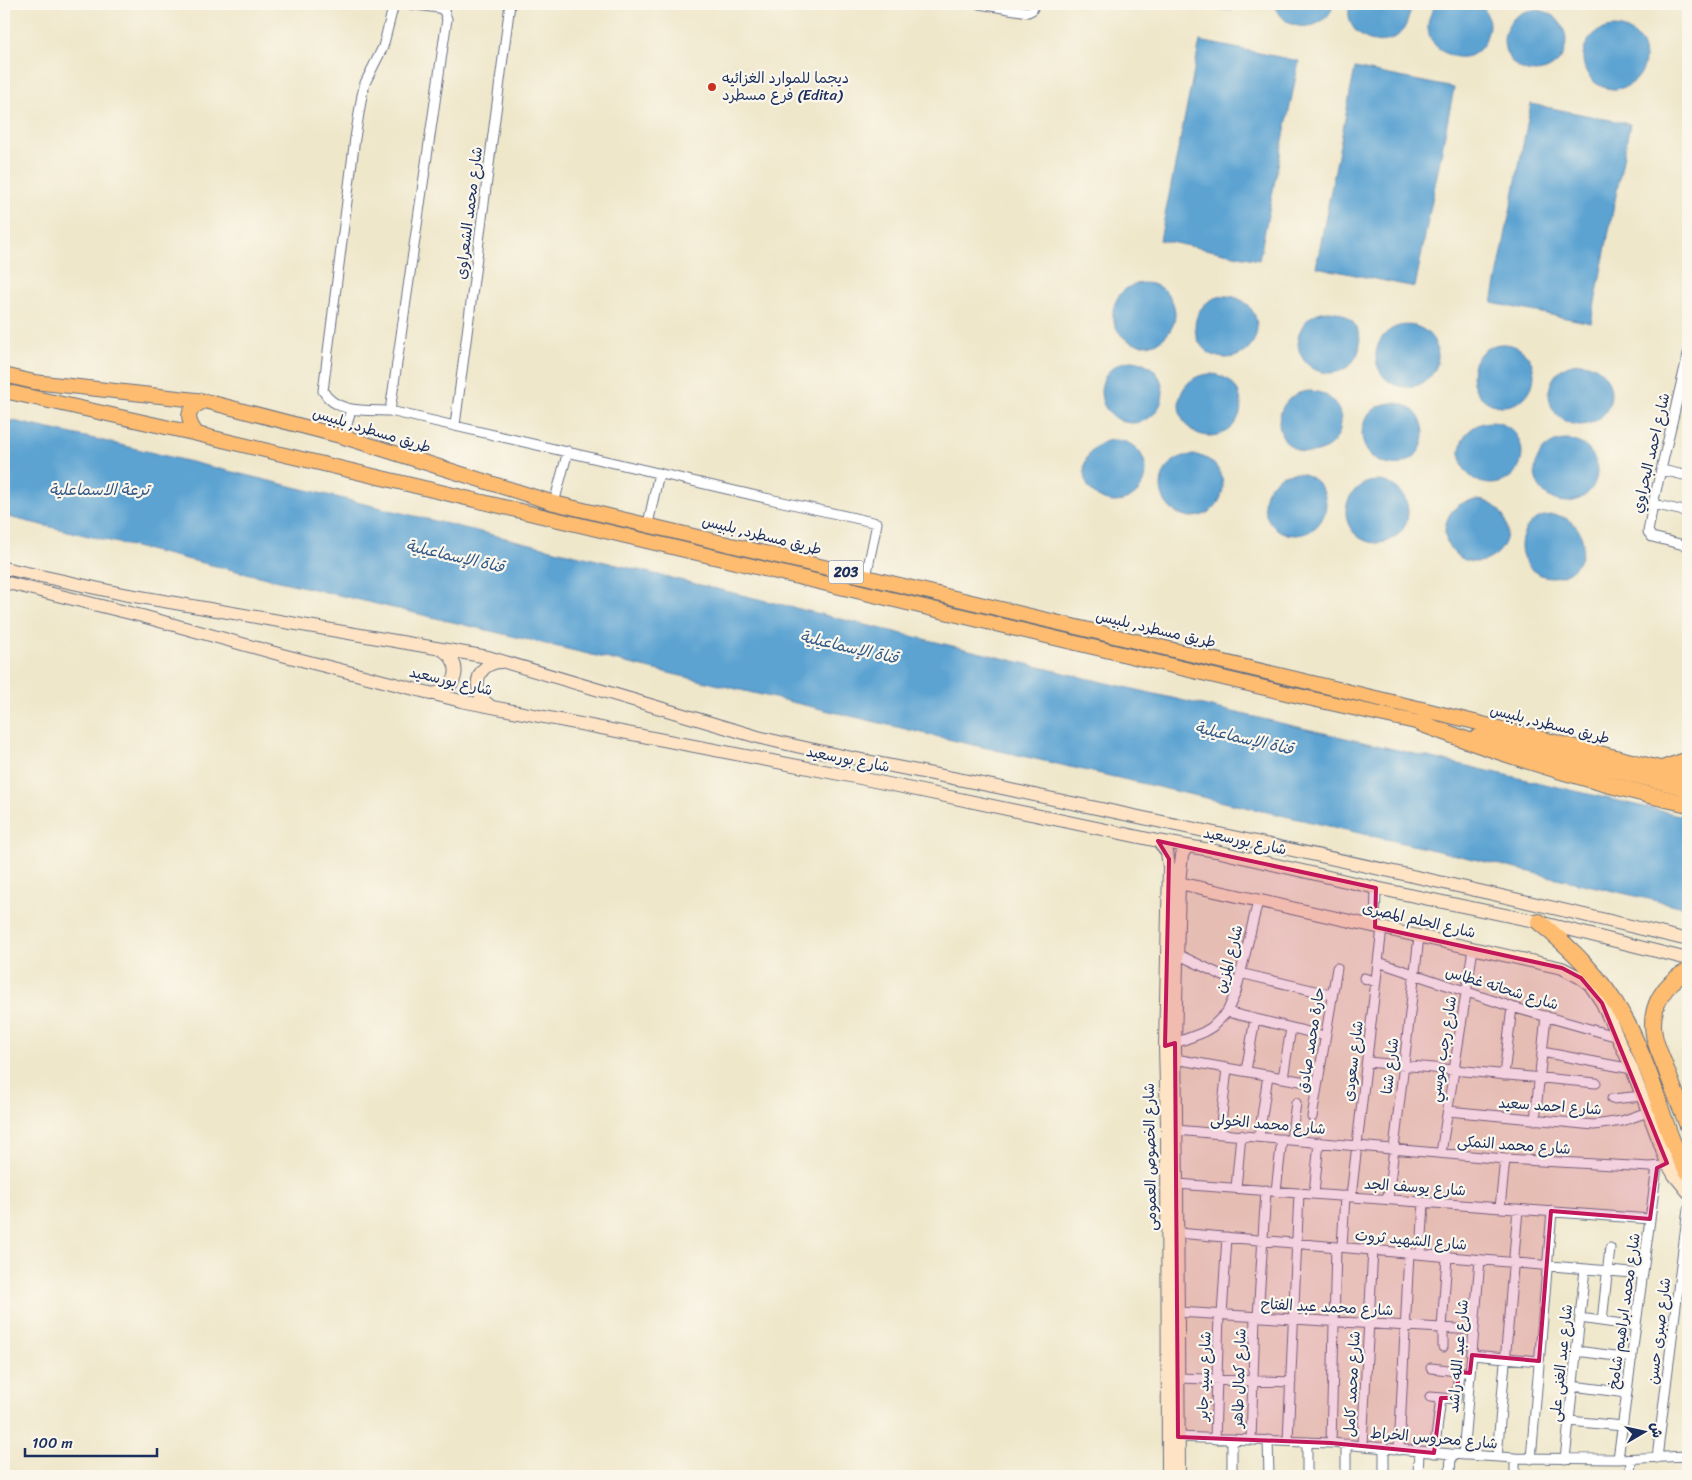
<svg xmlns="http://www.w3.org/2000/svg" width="1692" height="1480" font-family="Sriracha,'Playpen Sans Arabic',sans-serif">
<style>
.water{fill:#5ba3d2;stroke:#3b6998}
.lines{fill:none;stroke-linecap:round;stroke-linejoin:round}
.street-casing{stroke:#656f84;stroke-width:11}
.secondary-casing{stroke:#656f84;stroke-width:14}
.primary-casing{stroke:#656f84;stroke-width:16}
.highway-casing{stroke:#656f84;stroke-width:18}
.street{stroke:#fff;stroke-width:9}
.secondary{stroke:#fee4c5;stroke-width:12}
.primary{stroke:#fdbc6f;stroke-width:14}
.highway{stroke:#fdbc6f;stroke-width:16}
.marked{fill:#c2185b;fill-opacity:0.2;stroke:#c2185b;stroke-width:4;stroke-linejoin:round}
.poi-dot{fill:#c8321e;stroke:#fbf7ec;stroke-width:2}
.labels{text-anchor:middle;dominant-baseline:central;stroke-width:4.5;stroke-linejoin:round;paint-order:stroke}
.shield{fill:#fbf7ec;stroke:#5e6b89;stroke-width:1}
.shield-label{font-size:14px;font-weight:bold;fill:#1b2f5e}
.poi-label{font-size:15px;fill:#1b2f5e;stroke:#fbf7ec;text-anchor:start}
.street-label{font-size:15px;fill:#1b2f5e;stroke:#fbf7ec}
.water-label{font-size:16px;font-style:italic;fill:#315887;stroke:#fbf7ec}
</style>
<rect width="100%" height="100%" fill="#fbf7ec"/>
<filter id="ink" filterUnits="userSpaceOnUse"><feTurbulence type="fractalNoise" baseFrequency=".02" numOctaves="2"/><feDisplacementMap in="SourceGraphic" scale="10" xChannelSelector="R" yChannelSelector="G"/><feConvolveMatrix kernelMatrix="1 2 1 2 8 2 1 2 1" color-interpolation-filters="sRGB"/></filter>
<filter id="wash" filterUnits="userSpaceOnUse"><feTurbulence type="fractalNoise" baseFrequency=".0096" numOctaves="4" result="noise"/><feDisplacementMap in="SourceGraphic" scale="20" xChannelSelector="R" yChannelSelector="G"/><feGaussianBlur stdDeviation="1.12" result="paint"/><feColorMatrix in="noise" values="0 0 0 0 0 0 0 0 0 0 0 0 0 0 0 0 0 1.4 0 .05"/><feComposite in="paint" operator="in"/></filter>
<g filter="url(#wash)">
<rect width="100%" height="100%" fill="#efe7ca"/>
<path class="water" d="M1206,4H1244C1231,12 1220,11 1206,4Z
M1275,4H1334C1325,34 1283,34 1275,4Z
M1350,4H1409C1411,10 1410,13 1408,19C1397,59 1340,41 1350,4Z
M1437,4H1480C1489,14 1491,23 1487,35C1475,82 1403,46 1437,4Z
M1612,4H1650C1636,12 1625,12 1612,4Z
M1504 41a31 31 0 1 1 62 0a31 31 0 1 1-62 0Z
M1583 58a31 31 0 1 1 62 0a31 31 0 1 1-62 0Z
M1200,41L1299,61L1259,260L1160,240Z
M1355,68L1454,88L1415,287L1316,267Z
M1531,104L1630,124L1591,323L1492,303Z
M1113 314a31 31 0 1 1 62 0a31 31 0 1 1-62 0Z
M1195 327a31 31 0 1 1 62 0a31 31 0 1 1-62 0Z
M1298 342a31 31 0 1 1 62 0a31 31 0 1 1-62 0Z
M1376 356a31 31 0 1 1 62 0a31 31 0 1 1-62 0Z
M1472 375a31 31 0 1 1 62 0a31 31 0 1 1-62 0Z
M1101 392a31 31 0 1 1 62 0a31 31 0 1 1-62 0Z
M1549 394a31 31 0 1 1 62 0a31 31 0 1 1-62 0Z
M1179 405a31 31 0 1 1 62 0a31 31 0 1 1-62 0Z
M1279 422a31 31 0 1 1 62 0a31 31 0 1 1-62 0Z
M1362 434a31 31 0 1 1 62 0a31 31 0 1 1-62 0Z
M4,419L104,441L1081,677L1688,817V908L952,740L4,516Z
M1460 453a31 31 0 1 1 62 0a31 31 0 1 1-62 0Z
M1084 471a31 31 0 1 1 62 0a31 31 0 1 1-62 0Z
M1535 471a31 31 0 1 1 62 0a31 31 0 1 1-62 0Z
M1161 486a31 31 0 1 1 62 0a31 31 0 1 1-62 0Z
M1264 504a31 31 0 1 1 62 0a31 31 0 1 1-62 0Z
M1346 512a31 31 0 1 1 62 0a31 31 0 1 1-62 0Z
M1445 531a31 31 0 1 1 62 0a31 31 0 1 1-62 0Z
M1521 546a31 31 0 1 1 62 0a31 31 0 1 1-62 0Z"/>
</g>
<g filter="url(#ink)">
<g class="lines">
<defs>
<path id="street" d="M394,4L383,47L365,83L362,95L355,138L323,391C336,414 367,410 390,411L774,500L877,523L866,577
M979,4L1028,12L1032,10L1035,4
M1688,354L1653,504L1648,532L1652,537L1688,546
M390,411L447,19L444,11L439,8L409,4
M455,425L510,4
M344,437L351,409
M1662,470L1688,476
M554,503L568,451
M1653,504L1688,512
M648,524L659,473
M1375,927L1376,888
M1177,954L1238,983
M1378,962L1512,1007L1618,1037
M1240,973L1332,995
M1364,978L1376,982
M1227,1012L1325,1036
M1170,1045L1202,1033L1212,1027L1227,1012L1236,992L1258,901
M1542,1052L1632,1069
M1175,1059L1317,1084
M1367,1062L1596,1083
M1246,1071L1255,1019
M1504,1075L1512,1007
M1283,1078L1291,1028
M1612,1099L1643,1096
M1448,1111L1594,1125L1622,1121L1648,1112
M1312,1117L1337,968
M1535,1120L1546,1016
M1176,1130L1505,1159L1650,1167L1661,1166L1667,1163
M1220,1133L1227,1068
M1259,1137L1268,1075
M1291,1140L1296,1103
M1441,1153L1473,949
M1177,1184L1650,1219
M1236,1188L1241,1135
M1276,1191L1282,1139
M1314,1194L1319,1142
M1351,1197L1382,928
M1388,1199L1419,937
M1500,1208L1505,1159
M1178,1233L1643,1274
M1342,1247L1345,1196
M1421,1254L1424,1202
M1178,1312L1474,1330
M1222,1315L1227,1237
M1258,1317L1266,1190
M1580,1318L1636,1326
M1602,1321L1610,1248
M1442,1328L1447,1257
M1443,1347V1328
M1576,1351L1632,1358
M1472,1355L1539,1361
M1431,1368L1465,1372
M1178,1378L1291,1382
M1573,1386L1627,1393
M1430,1397L1456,1399L1459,1372
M1569,1421L1623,1426
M1178,1437L1331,1443L1451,1454L1515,1458L1618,1459L1688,1456
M1215,1439L1219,1315
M1232,1439V1476
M1251,1440L1255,1317
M1268,1440L1269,1476
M1288,1441L1299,1193
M1331,1443L1336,1247
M1362,1445L1373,1250
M1399,1450L1409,1253
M1434,1453L1441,1398
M1463,1455L1480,1260
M1497,1457L1518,1209
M1657,1458L1688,1209
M1531,1459L1552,1211
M1565,1459L1585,1269
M1618,1459L1657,1167
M1307,1476V1442
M1346,1476V1444
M1384,1476V1447
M1418,1476L1419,1451
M1450,1476L1451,1454
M1515,1476V1458
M1630,1476L1631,1459"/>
<path id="secondary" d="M4,568L123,594L488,657L758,737C842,758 927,772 1011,790C1237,838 1464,885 1688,940
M4,582L142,616L282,655L461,701L860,778L1158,841L1216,851L1376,888L1539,922L1688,959
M430,694C458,692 465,663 441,649
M492,707C470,694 474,663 501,662
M1158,841L1167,852L1169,867L1165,1046L1167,1126L1168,1476
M1179,883L1562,968L1581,978L1590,985L1602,1003L1632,1069L1667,1163L1674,1175L1688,1192
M1179,1476L1177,1184L1175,1043L1179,883L1182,855L1187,846"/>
<path id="primary" d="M4,375L34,382L205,401L344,437L554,503L1422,709L1688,775
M4,391L197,434L1290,694L1429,725
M197,434C185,418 186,409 205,401
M1477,737L1688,789"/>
<path id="highway" d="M1420,723C1507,756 1597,784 1688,804
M1662,769L1688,760
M1539,922C1572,949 1602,978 1623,1016C1635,1036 1643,1058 1651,1079C1662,1111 1670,1144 1688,1172
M1688,971C1664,983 1649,1007 1654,1035C1656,1047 1663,1060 1667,1072C1674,1090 1681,1108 1688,1126"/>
</defs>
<use href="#street" class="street-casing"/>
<use href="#secondary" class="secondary-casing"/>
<use href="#primary" class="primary-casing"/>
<use href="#highway" class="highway-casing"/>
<use href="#street" class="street"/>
<use href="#secondary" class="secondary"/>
<use href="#primary" class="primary"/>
<use href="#highway" class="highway"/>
</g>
</g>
<path class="marked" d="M1158,841L1376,888L1375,927L1562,968L1581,978L1602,1003L1667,1163L1657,1168L1650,1219L1551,1211L1539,1361L1472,1355L1470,1373L1459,1372L1456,1398H1441L1434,1453L1331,1443L1178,1437L1175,1043L1165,1046L1169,859Z"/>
<circle class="poi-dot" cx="712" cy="87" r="5"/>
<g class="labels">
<rect class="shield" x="828.5" y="560.5" width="35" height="23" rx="4"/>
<g class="shield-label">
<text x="846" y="572">203</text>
</g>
<g class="poi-label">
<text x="722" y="78">ديجما للموارد الغزائيه<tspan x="722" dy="17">فرع مسطرد (Edita)</tspan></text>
</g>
<g class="street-label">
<text transform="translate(469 213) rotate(-83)">شارع محمد الشعراوى</text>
<text transform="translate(372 430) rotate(17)">طريق مسطرد, بلبيس</text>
<text transform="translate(1651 453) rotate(-77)">شارع احمد البحراوي</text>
<text transform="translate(762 535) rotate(14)">طريق مسطرد, بلبيس</text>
<text transform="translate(1156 629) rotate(13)">طريق مسطرد, بلبيس</text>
<text transform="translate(451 681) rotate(13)">شارع بورسعيد</text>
<text transform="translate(1550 724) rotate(14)">طريق مسطرد, بلبيس</text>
<text transform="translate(848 759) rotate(11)">شارع بورسعيد</text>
<text transform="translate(1245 841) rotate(12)">شارع بورسعيد</text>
<text transform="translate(1419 920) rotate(13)">شارع الحلم المصرى</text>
<text transform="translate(1229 959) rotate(-75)">شارع المزين</text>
<text transform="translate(1502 988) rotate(17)">شارع شحاته غطاس</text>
<text transform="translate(1311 1040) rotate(-81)">حارة محمد صادق</text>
<text transform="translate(1443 1049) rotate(-81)">شارع رجب موسي</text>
<text transform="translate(1353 1061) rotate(-83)">شارع سعودى</text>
<text transform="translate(1390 1066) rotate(-83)">شارع شتا</text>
<text transform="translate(1550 1106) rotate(4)">شارع احمد سعيد</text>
<text transform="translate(1268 1124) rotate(5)">شارع محمد الخولى</text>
<text transform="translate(1514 1145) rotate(4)">شارع محمد النمكى</text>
<text transform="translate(1150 1157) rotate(-91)">شارع الخصوص العمومى</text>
<text transform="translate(1415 1187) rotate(4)">شارع يوسف الجد</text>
<text transform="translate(1411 1240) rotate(5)">شارع الشهيد ثروت</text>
<text transform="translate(1327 1307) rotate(3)">شارع محمد عبد الفتاح</text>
<text transform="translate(1624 1311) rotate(-82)">شارع محمد ابراهيم شامخ</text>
<text transform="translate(1659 1331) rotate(-83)">شارع صبرى حسن</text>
<text transform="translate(1458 1356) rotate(-85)">شارع عبد الله راشد</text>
<text transform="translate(1561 1363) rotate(-84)">شارع عبد الغنى على</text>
<text transform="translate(1204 1376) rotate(-88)">شارع سيد جابر</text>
<text transform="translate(1239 1378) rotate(-88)">شارع كمال طاهر</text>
<text transform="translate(1352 1384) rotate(-87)">شارع محمد كامل</text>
<text transform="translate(1434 1438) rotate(5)">شارع محروس الخراط</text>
</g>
<g class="water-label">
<text x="99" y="489">ترعة الاسماعلية</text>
<text transform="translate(455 556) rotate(13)">قناة الإسماعيلية</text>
<text transform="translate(849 647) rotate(13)">قناة الإسماعيلية</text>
<text transform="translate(1244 738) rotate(13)">قناة الإسماعيلية</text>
</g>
</g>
<rect width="1692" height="1480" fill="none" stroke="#fbf7ec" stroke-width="20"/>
<g transform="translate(1644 1432) rotate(81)" stroke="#fbf7ec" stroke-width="4" paint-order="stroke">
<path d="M0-4L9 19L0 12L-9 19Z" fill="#1b2f5e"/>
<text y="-8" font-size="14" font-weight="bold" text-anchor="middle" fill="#1b2f5e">ش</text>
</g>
<path d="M25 1448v8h132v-8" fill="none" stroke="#1b2f5e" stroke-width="2.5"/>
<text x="32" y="1448" font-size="15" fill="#1b2f5e" stroke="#fbf7ec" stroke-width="4" paint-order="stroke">100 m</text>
</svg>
